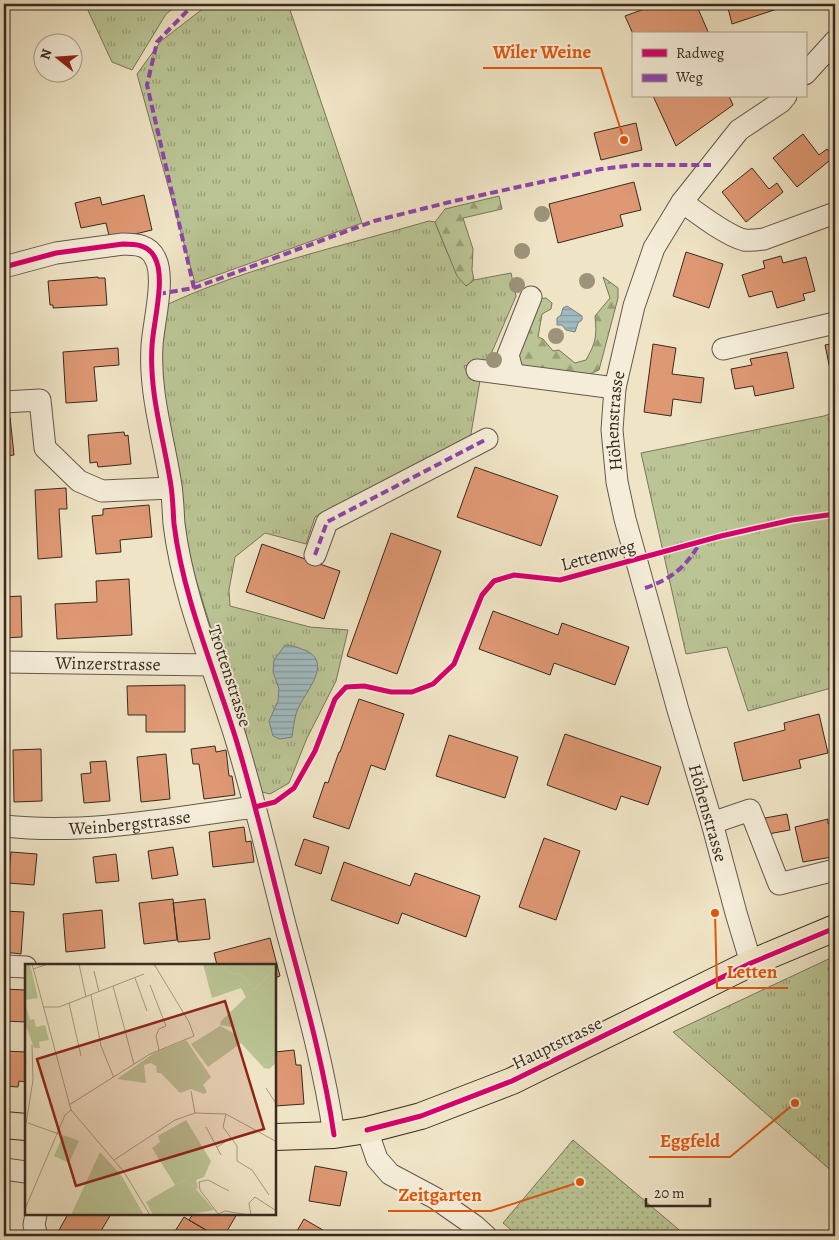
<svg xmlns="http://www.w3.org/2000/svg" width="839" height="1240" font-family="Alegreya,serif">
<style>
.grass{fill:url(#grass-tufts);stroke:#78775a}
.forest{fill:url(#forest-firs);stroke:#78775a}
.garden{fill:url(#garden-dots);stroke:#78775a}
.water{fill:url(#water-rules);stroke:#768180}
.building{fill:#de9873;stroke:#372a20}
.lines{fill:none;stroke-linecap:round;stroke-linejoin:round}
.minor-casing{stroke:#655849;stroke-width:23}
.major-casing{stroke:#372a20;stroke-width:28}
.minor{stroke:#f5edd9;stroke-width:21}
.major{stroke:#efe4c5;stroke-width:26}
.quiet{stroke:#8e44ad;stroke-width:4;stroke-dasharray:8 4;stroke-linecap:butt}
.cycleway-casing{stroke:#f5edd9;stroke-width:8}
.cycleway{stroke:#d6006c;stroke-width:5}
.tree{fill:#9c937a}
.labels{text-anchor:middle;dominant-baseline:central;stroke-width:4;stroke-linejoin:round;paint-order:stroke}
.street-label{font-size:18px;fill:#372a20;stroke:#f5edd9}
.inset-road{fill:none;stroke:#a59a83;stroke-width:1}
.view{fill:#8f2418;fill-opacity:0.15;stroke:#8f2418;stroke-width:2.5}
.inset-edge{fill:none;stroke:#372a20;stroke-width:2.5}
.leader{fill:none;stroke:#df570d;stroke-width:2}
.callout-dot{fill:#df570d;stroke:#f5edd9;stroke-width:2}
.callout-label{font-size:19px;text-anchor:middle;font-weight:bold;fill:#df570d;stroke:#f5edd9;stroke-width:4;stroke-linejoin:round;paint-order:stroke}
</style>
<defs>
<pattern id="grass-tufts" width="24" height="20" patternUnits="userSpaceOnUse" patternTransform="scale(1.25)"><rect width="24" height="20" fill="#bac494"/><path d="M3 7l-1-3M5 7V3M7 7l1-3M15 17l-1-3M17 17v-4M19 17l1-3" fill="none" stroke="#989f78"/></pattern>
<pattern id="forest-firs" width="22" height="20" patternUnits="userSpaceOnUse" patternTransform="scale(1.25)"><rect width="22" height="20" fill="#bac494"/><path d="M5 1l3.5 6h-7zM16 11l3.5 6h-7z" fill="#989f78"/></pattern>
<pattern id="garden-dots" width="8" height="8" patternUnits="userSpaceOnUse" patternTransform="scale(1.25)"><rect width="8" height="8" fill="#bac494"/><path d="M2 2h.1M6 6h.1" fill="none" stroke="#989f78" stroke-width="1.8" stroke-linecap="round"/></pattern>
<pattern id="water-rules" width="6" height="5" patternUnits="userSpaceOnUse" patternTransform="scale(1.25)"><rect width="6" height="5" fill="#a0bbc0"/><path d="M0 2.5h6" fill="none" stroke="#83989c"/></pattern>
</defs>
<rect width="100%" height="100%" fill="#efe4c5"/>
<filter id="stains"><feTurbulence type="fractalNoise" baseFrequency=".004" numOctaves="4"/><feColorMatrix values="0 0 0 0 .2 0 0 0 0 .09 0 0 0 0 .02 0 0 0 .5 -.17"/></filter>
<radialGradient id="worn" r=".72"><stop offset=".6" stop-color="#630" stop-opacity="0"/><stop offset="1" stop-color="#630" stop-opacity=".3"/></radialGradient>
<path class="grass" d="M85,4H179L166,14L132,70L112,62Z
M209,4H288L362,223L195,283L137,74L161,41Z
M429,221L435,222L447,252L466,286L474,280L511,273L516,296L488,361L464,366L470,379L480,380L470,440L315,517L306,544L265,533L235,557L229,590L230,606L310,627L348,630L336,681L307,738L289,783L270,794L262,792L192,567L180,520L162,394V307C246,267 339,247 429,221Z
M835,412V687L748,711L727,647L686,654L641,453L824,416Z
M835,956V1174L673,1032Z"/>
<path class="forest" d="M499,196L502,209L463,218L473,249L472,270L474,280L466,286L457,276L435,222L445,209Z
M603,277L618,288V298L599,370L590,374L524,368L512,357L536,299L546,298L552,303L551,309L542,314L538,337L543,339L553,351L559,350L575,363L586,360C596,342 597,336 595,316L610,298Z"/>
<path class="garden" d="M573,1140L684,1234L683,1236H518L503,1223Z"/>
<path class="water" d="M567,306L582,316V320L578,323L575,332L566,330L562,325H557V318L561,315L563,308Z
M285,645C293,645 299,648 307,651C334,665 302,694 296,714C294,721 293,730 292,737L280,739L273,736L269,721L278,701L279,689L273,672L274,660Z"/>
<path class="building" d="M658,4H696L709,34H633L625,16Z
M727,4H785L786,6L732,24Z
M653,96H729L733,105L676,146Z
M636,123L642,150L601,160L594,133Z
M803,134L819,155L827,149L834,157L797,187L773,158Z
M752,168L769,189L777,183L783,192L746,222L722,192Z
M634,182L641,210L620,215L623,226L558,243L549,204Z
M144,195L152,230L110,240L106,223L81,228L75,203L100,197L102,205Z
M686,252L723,264L709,308L673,296Z
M781,256L783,263L806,257L815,291L803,294L805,300L777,308L772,291L749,297L742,275L765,268L763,261Z
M98,277V278H105L107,305L53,308V305H50L48,281Z
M4,313L8,366H4Z
M835,343V383L833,384L825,345Z
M653,344L676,348L672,374L704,378L701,403L673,399L671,416L644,412Z
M118,348L119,365L94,367L97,401L66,403L63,352Z
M787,352L794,388L755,396L753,386L735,389L731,369L752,365L750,359Z
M10,417L14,455L4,456V418Z
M124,432L125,436L128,435L131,464L98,467L97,462L90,463L88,435Z
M475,467L558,496L541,546L457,517Z
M66,488L67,509H59L62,557L38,559L35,490Z
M149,505L152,537L120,540L121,552L96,554L92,516L103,515V509Z
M4,508L8,539H4Z
M391,533L441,551L397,674L347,656Z
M262,544L340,571L324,619L246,592Z
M129,579L132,635L57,639L55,604L97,602L96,581Z
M21,596L22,637L4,638V597Z
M493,611L558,635L562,623L629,647L615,685L554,663L550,675L479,649Z
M185,685V732H146V715H128L127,686Z
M359,699L404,714L385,770L371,765L349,829L313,817L325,782L328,783L339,752H340Z
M819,714L828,753L799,760L801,768L743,781L734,743L785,730L784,723Z
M565,734L661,767L648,805L621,796L616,810L547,785Z
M449,735L518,757L505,798L436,776Z
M215,746L216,752L226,750L229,776H232L235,795L204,799L199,764H193L191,749Z
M41,749L42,801L14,802L13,750Z
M166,754L170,799L141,802L137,757Z
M106,761L110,801L84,803L81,774L91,773L90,762Z
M787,814L790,830L768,834L765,818Z
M828,819V824L835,822V858L832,857L803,862L795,827Z
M244,827L246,842L251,841L254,862L213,867L209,832Z
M544,838L580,851L556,920L519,907Z
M304,839L329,847L321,874L295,865Z
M173,847L178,875L152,879L148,851Z
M11,852L37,854L34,885L8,883Z
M116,854L119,881L96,883L93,857Z
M344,862L410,886L415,873L480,896L466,937L402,913L398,924L331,900Z
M173,899L177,940L144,944L139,903Z
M205,899L210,939L178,942L173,903Z
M102,910L105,948L66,952L63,914Z
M4,911L24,912L21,954L4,952Z
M270,938L280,976L275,978V965H217L214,953Z
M4,989L26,990V1022L4,1021Z
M294,1050L296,1065H301L304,1104L275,1106V1052Z
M4,1051L26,1052V1082L19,1081L18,1087L4,1086Z
M315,1166L347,1172L340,1206L309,1201Z
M68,1214H111L98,1236H65L58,1232Z
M193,1214H237L224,1236H216L189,1220Z
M184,1217L189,1220L216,1236H172Z
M304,1219L333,1236H294Z"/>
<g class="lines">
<defs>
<g id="minor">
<path d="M805,74L835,41"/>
<path d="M682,202C698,213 725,235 744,240C751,241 757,240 764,239L835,213"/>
<path d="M4,267L56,253L123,244C136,244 149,245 155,258C166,278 153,324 152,346C149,394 164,439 171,486C173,499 173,511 174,524C183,597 213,666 235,736C255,801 270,867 287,932C305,999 324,1066 334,1135"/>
<path d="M723,349L835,323"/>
<path d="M477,370L615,388"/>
<path d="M513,374L508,355L531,297"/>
<path d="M4,402L40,400L45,448L79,481L102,491L171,488"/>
<path d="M315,555L327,522L487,439"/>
<path id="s1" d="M4,662L211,665"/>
<path d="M712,823L750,810L779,884L835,870"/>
<path id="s2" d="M4,826C88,835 172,818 255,807"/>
<path id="s3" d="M751,963L736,913L712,823L678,710L625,519L617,482L612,430L615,388L634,306L654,248L682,202L739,130L781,102L786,96"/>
<path d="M4,966L26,967"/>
<path d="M367,1130L377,1159L390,1174L435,1198L475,1226L486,1236"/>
<path d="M4,1169L26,1172"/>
<path d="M36,1214L34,1225L37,1236"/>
</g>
<path id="major" d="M4,1125L26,1127
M275,1137L334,1135L367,1130L421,1116L512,1081L751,963L835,928"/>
</defs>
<use href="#minor" class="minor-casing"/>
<use href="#major" class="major-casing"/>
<use href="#minor" class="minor"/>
<use href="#major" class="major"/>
<path class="quiet" d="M194,288L147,85L157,42L189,9L199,4
M158,294L194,288L374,221L454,201L601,169L635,165H711
M315,555L327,522L487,439
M645,588C672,579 687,566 701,541"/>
<defs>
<path id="cycleway" d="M4,267L56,253L123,244C136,244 149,245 155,258C166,278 153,324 152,346C149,394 164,439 171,486C173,499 173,511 174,524C183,597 213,666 235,736C255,801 270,867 287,932C305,999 324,1066 334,1135
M255,807L275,802L294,788L315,751L335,699L346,687L364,686L391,692H412L433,684L454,664L482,595L494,581L514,575L560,580L721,536L792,520L835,514
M367,1130L421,1116L512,1081L751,963L835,928"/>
</defs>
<use href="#cycleway" class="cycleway-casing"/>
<use href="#cycleway" class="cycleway"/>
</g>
<g class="tree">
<circle cx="542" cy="214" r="8"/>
<circle cx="522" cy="251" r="8"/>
<circle cx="587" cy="281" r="8"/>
<circle cx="517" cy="285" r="8"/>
<circle cx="556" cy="336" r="8"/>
<circle cx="494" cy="360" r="8"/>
</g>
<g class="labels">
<g class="street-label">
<text stroke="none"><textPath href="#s3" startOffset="561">Höhenstrasse</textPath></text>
<text transform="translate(598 555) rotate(-15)">Lettenweg</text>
<text stroke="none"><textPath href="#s1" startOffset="104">Winzerstrasse</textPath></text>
<text transform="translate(230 676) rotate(72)">Trottenstrasse</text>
<text transform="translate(708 813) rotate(74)">Höhenstrasse</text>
<text stroke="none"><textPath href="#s2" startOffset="126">Weinbergstrasse</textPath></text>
<text transform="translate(557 1043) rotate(-26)">Hauptstrasse</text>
</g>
</g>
<g transform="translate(25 964)">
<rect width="251" height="251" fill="#efe4c5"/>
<path d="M0,0H5L13,34L0,36ZM178,0H199L204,8L217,11L229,26L251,4V99L244,105L239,104L216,79L183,103L166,80L195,62L212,71L206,63L195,61L196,57L221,33L216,24L187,34ZM0,39L5,56L9,55L11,63L20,61L24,76L14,78L15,84H9L0,59ZM161,76L186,113L178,121L182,128L179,130L166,125L155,129L136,109H132L131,102L126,99L119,101L121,119L92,115L129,89ZM161,156L186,197L179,213L171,216L173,224L159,216L150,221L127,184L135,178L133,172ZM75,188L96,211L119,251H46Z" fill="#bac494"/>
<path d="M199,0H251V4L229,26L217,11L204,8Z" fill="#bac494"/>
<path d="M38,171L54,177L44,199L29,192ZM171,225L189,246L161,251H128L121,238L131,232L141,246Z" fill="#bac494"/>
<path d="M159,216L173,224L141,247L131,232Z" fill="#bac494"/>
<path class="inset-road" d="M7,0L46,146L99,208L125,251M54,0L61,33M8,5L23,0M69,7L74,28M110,14L122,47M125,21L141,62L134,65L131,72L134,86M88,22L109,100M66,31L76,82L89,114M44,39L56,92M18,43H34L119,10M241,124L252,141M166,127L170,149M44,141L125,90L169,72L164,58L129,0M201,150L198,163L212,182V197L227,206L244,231M3,159L34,170M181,163L196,191M0,166L8,116L7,81M192,183L206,174M89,196L150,156L170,149L201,150L252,178M0,245L40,151L46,146M193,250L200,247L224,251M194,251L175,226L174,218L183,216L204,227M226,251L224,239L230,233L250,246"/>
<path class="view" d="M200,37L239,165L51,222L12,95Z"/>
<rect width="251" height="251" class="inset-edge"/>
</g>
<path class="leader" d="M624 140L601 68H483M715 913L717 988H788M795 1103L730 1157H649M580 1182L491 1211H388"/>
<g class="callout-dot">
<circle cx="624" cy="140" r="5"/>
<circle cx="715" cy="913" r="5"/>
<circle cx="795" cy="1103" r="5"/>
<circle cx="580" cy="1182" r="5"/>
</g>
<g class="callout-label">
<text x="542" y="58">Wiler Weine</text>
<text x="752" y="978">Letten</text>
<text x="690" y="1147">Eggfeld</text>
<text x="440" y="1201">Zeitgarten</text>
</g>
<rect width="839" height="1240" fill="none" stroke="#efe4c5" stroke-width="20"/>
<rect x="5" y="5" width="829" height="1230" fill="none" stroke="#372a20" stroke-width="2.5"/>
<rect x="10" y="10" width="819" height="1220" fill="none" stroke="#372a20"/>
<rect x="632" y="32" width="175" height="65" fill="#f5edd9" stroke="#a99f8f"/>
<rect x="642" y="49" width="25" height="8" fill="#d6006c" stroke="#a99f8f"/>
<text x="676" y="58" font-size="15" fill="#372a20">Radweg</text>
<rect x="642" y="74" width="25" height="8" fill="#8e44ad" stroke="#a99f8f"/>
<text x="676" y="82" font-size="15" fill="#372a20">Weg</text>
<g transform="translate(58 58) rotate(287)"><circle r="24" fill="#f5edd9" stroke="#a99f8f"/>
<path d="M0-4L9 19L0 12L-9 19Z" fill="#8f2418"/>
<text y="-8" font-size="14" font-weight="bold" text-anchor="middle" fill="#372a20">N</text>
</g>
<path d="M646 1198v8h64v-8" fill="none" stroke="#372a20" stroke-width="2.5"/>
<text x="654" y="1198" font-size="15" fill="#372a20" stroke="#f5edd9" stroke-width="4" paint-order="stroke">20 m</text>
<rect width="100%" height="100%" filter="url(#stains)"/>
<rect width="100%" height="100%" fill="url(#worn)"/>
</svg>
